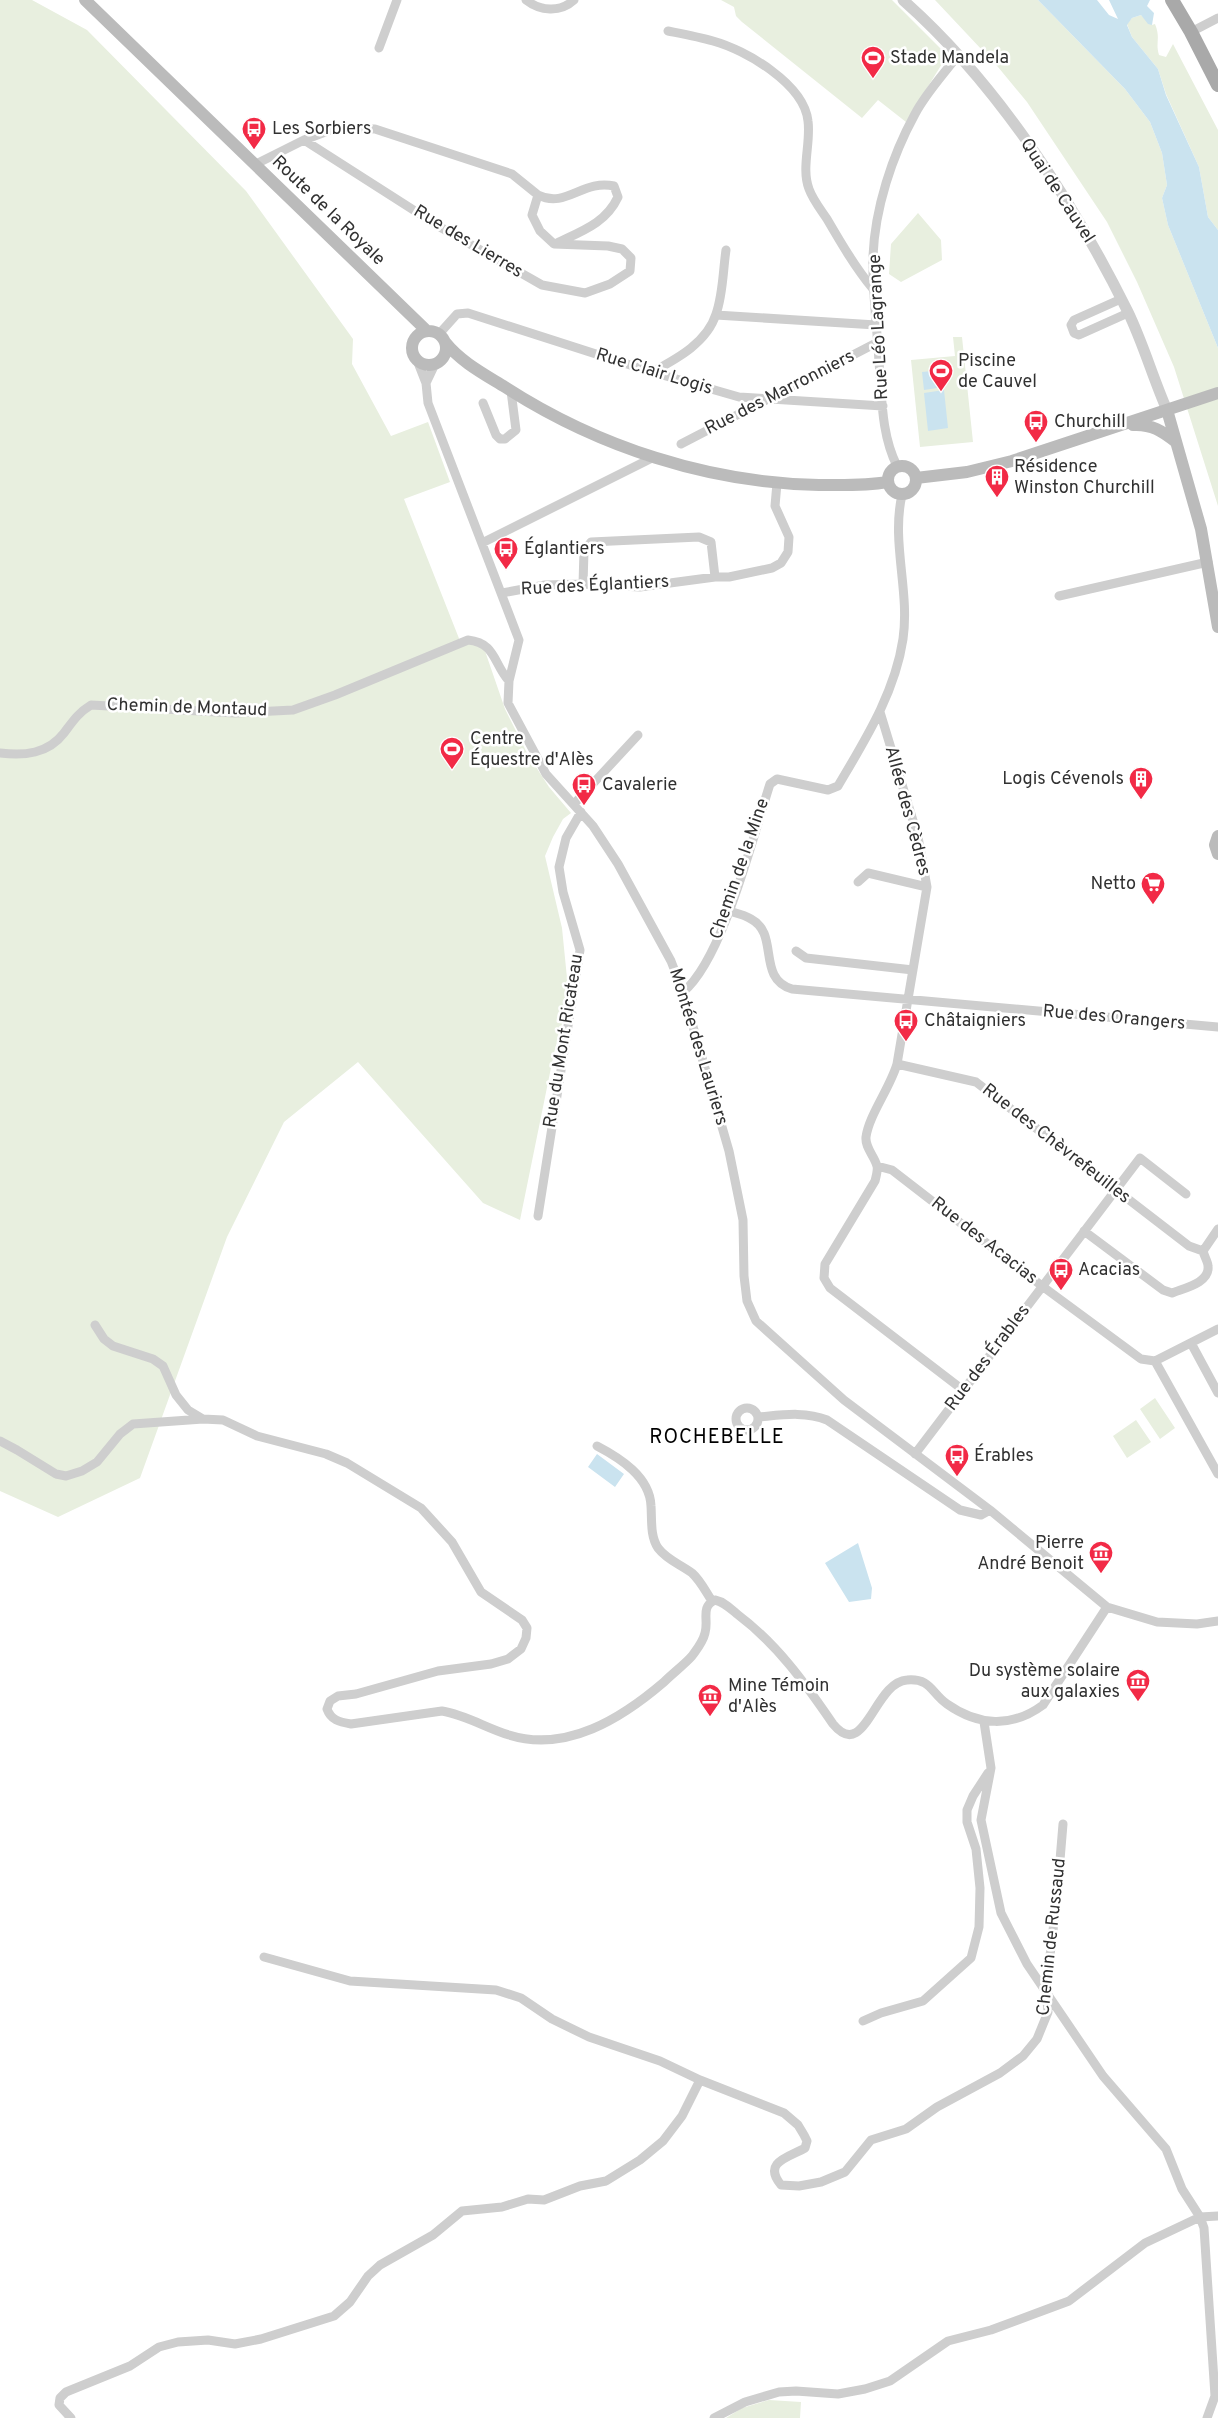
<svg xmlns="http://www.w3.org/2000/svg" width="1218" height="2418" font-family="Overpass,sans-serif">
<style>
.green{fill:#e8efdf}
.water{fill:#cae3ef}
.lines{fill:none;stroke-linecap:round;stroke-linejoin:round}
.minor{stroke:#cecece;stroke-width:9}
.tertiary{stroke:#cecece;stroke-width:11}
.secondary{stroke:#bbb;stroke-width:12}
.primary{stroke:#a9a9a9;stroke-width:14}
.labels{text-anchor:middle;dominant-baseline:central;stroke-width:5;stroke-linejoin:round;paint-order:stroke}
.poi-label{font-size:18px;fill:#313131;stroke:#fff;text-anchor:start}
.street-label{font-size:18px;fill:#313131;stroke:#fff}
.quarter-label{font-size:20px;letter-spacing:1px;fill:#000;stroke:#fff}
</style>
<rect width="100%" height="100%" fill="#fff"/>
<path class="green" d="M0,0H32L87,30L246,191L353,339L352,364L391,436L428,422L450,482L404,499L462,646L472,642L485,651L505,709L527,753L549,787L571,813L563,819L553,837L545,856L562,928L569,998L554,1053L520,1220L483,1203L358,1062L284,1122L227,1237L140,1478L58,1517L0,1491Z
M721,0H892L943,51L945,59L906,122L878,100L862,118L742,22L736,16L734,7Z
M935,0H1038L1125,89L1150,122L1162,153L1167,185L1162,198L1168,225L1218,348V506L1174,367L1137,282L1107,222L1027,102L998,67Z
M1141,15L1152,25L1155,24C1161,39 1155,42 1159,55L1166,57L1173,44L1218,130V230L1208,217L1199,167L1166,94L1158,69L1132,37L1127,24L1132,18Z
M918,213L941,240L942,260L901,282L889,274L891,244Z
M953,337H962L973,442L920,447L911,360L955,356Z
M1155,1398L1175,1428L1160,1439L1140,1409Z
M1136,1420L1151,1442L1127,1458L1113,1436Z
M769,2400L801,2402L800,2418H726L742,2408Z"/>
<path class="water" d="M1038,0H1097L1109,15L1118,19L1109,0H1150L1147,6L1154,13L1152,25L1148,24L1141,15L1132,18L1127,25L1132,37L1158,69L1166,95L1199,167L1208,217L1218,230V348L1168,225L1162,198L1167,185L1162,153L1150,122L1125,89Z
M942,370L944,387L924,390L922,372Z
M944,390L948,428L928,431L924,393Z
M597,1454L624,1474L615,1487L588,1467Z
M858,1543L872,1588L871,1599L849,1602L825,1563Z"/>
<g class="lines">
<path class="minor" d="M526,0C540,11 560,13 574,0
M668,31C683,34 699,37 713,41C746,50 804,84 808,121C811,143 801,168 809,189C813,200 821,210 827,219C841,243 855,267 873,289
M1191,32L1218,18
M379,48L397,0
M254,165L304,140L336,128L375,129L512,174L538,195L532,215L540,231L554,244L608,246L622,249L631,258L630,271L610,284L585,293L542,285L440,227L304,140
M538,195C566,209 583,179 614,186L618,197C606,223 582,231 557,243
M1121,299L1074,320L1071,325L1074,333L1079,335L1128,313
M716,315L876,325
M439,334L457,314L468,313L652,372L739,397L883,406
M417,360L426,383L428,403L519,640L509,681L508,703L546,774L593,826L618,864L671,961L683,992L729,1151L743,1220L744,1276L747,1301L756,1321L844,1400L990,1510L1107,1607L1157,1622L1197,1624L1218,1621
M652,372C676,359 707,343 716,314C723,295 723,270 726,250
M426,383L435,364
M483,403L496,435L500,439H505L516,430L511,391
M681,444L878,342
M897,466C881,434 882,397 879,362C877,326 872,291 873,256C875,208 892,156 915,114C926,93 944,74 958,55
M482,543L654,457
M583,584L584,551L591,542L699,537L711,542L715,577
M502,593L545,585L583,584L640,587L715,577H729L772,568L781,563L788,552L789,537L775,506L777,483
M1059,596L1208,562
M880,712L918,837L927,887L897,1064C890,1088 869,1115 866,1137C865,1148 874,1155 877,1166C878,1170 876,1177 875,1181L825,1264L824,1278L830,1288L963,1390
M0,753C24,756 48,754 64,733C73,721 78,713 91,705L235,713L293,710L335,695L468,640C496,643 493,663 509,681
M574,804L638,735
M858,882L868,873L927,887
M729,911C736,913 745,915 751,919C780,934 756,978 792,989L1218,1027
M796,951L806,958L913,970
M683,992C723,959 753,836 770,784L777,779L828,790L838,786C865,740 895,693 903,639C910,591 891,542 902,495
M897,1064L976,1082L1189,1246L1203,1251C1204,1256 1208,1262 1208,1266C1210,1283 1184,1288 1172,1293L1163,1290L1084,1231
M877,1166L892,1170L1042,1286L1141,1359L1155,1361L1218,1329
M538,1216L580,950L563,892L559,867L566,838L581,812
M1203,1251L1218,1229
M95,1325L104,1339L113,1346L153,1359L163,1366L176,1395L188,1410L203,1419
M1191,1343L1218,1393
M1155,1361L1218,1474
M736 1419a11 11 0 1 1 22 0a11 11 0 1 1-22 0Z
M759,1417C781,1415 805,1411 827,1420L960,1510L981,1515L990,1510
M0,1441L17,1450L56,1474L66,1476L82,1471L97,1462L120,1434L133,1424L203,1419L223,1420L257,1436L326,1454L347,1463L421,1508L452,1542L481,1592L522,1620L527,1628L526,1638L521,1649L508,1659L491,1664L438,1671L356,1694L338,1696L330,1701L327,1709C331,1720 339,1722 351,1724L442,1711C466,1715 486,1728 509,1735C567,1753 622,1718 664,1682C673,1673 684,1665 692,1656C697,1649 703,1642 705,1633C709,1620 700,1607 715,1600C724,1602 730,1608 737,1614C777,1644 805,1683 833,1724C865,1763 874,1682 907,1680C931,1678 931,1693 947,1704C978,1726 1012,1728 1043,1705L1107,1607
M597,1446C620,1458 650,1477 651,1506C652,1520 650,1536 658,1548C667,1560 680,1564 692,1573C700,1580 706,1592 712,1601
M915,1454L1140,1158L1186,1194
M984,1722L991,1768L981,1820L1001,1913L1027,1964L1103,2076L1166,2149L1182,2189L1200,2217L1204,2228L1215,2396L1207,2418
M264,1957L350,1981L496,1990L521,1998L552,2019L589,2037L660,2061L700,2080
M863,2021L881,2013L923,2001L971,1958L979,1927L980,1888L976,1849L967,1822V1810L973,1796L988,1773
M71,2418L59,2405L60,2398L66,2392L130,2366L159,2347L178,2342L208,2340L235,2344L261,2339L334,2316L350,2302L368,2276L380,2265L433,2235L462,2211L502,2207L528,2199L544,2200L580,2186L606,2181L640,2160L663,2141L682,2116L700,2080L784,2113L798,2125L804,2135L807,2141L805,2148C789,2157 762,2162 781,2185L799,2186L821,2182L845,2172L871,2140L906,2129L937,2107L1000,2073L1023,2056L1037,2039L1048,2012L1046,1990L1057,1896L1063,1824
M714,2418L745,2402L779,2392L796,2391L838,2394L865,2389L890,2381L948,2341L991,2330L1069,2301L1145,2243L1200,2217L1218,2216"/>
<path class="tertiary" d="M903,0C996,82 1073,201 1128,312C1143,343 1153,378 1167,410"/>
<path class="secondary" d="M85,0L427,331
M412 348a17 17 0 1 1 34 0a17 17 0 1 1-34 0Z
M445,342C461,362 484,374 505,387C598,447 709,483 819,485C842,485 865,486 887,482
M1167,410L1201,529L1218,627
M1133,425C1152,424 1162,431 1176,442
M888 480a14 14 0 1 1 28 0a14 14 0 1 1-28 0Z
M916,478L967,472L1012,461L1218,393
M1218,836L1215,845L1218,854"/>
<path class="primary" d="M1172,0L1191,32L1218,85"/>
</g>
<defs>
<symbol id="stadium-pin" viewBox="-11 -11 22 30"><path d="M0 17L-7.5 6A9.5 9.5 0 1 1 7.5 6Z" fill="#f22a46" stroke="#fff"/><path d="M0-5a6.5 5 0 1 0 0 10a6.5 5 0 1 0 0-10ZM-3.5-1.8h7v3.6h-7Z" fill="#fff"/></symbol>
<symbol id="bus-pin" viewBox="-11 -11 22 30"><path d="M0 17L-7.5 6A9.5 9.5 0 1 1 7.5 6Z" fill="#f22a46" stroke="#fff"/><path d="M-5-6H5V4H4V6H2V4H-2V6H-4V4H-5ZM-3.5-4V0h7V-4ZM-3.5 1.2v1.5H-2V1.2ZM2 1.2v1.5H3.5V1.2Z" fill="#fff"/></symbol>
<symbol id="building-pin" viewBox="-11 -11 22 30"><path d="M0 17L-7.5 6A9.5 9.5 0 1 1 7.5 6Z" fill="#f22a46" stroke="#fff"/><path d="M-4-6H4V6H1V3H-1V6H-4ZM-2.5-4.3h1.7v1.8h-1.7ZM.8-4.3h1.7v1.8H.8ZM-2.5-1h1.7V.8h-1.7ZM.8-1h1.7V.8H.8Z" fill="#fff"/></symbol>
<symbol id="supermarket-pin" viewBox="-11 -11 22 30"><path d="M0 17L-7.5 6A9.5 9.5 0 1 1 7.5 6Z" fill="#f22a46" stroke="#fff"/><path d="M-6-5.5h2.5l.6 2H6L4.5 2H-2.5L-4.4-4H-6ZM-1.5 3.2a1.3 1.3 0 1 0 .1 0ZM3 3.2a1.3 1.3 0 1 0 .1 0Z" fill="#fff"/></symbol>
<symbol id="museum-pin" viewBox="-11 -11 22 30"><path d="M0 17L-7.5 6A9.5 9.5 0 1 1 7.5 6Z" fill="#f22a46" stroke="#fff"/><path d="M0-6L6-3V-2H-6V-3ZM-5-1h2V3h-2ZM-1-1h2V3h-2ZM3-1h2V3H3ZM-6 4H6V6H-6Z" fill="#fff"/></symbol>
</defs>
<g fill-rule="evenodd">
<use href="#stadium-pin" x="859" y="44" width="28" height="38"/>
<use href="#bus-pin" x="240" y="115" width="28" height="38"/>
<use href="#stadium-pin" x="927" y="357" width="28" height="38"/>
<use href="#bus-pin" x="1022" y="408" width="28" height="38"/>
<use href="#building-pin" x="983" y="463" width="28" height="38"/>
<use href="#bus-pin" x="492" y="535" width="28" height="38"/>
<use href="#stadium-pin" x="438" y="735" width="28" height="38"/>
<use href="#building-pin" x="1127" y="765" width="28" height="38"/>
<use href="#bus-pin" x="570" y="771" width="28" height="38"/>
<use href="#supermarket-pin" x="1139" y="870" width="28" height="38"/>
<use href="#bus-pin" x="892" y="1007" width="28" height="38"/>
<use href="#bus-pin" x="1047" y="1256" width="28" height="38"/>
<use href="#bus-pin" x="943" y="1442" width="28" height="38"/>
<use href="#museum-pin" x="1087" y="1539" width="28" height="38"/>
<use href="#museum-pin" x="1124" y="1667" width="28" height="38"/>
<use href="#museum-pin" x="696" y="1682" width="28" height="38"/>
</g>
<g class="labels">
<g class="poi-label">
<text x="890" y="58">Stade Mandela</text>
<text x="272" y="129">Les Sorbiers</text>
<text x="958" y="361">Piscine<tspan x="958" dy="21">de Cauvel</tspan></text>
<text x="1054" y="422">Churchill</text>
<text x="1014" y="467">Résidence<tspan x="1014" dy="21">Winston Churchill</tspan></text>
<text x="524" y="549">Églantiers</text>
<text x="470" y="739">Centre<tspan x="470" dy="21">Équestre d'Alès</tspan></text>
<text x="1124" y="779" text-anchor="end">Logis Cévenols</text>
<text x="602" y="785">Cavalerie</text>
<text x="1136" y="884" text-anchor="end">Netto</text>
<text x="924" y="1021">Châtaigniers</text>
<text x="1078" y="1270">Acacias</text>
<text x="974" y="1456">Érables</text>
<text x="1084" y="1543" text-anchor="end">Pierre<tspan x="1084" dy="21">André Benoit</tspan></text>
<text x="1120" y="1671" text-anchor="end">Du système solaire<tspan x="1120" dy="21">aux galaxies</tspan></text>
<text x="728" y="1686">Mine Témoin<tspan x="728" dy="21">d'Alès</tspan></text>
</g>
<g class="street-label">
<text transform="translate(1057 191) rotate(57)">Quai de Cauvel</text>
<text transform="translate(328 211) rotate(44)">Route de la Royale</text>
<text transform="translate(468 242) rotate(31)">Rue des Lierres</text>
<text transform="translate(879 327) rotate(-93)">Rue Léo Lagrange</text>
<text transform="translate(654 372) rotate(17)">Rue Clair Logis</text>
<text transform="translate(780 393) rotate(-27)">Rue des Marronniers</text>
<text transform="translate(595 586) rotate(-3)">Rue des Églantiers</text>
<text transform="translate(187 708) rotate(2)">Chemin de Montaud</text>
<text transform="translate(907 811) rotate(75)">Allée des Cèdres</text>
<text transform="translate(740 869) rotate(-71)">Chemin de la Mine</text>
<text transform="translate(1114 1018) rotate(5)">Rue des Orangers</text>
<text transform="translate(564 1041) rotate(-81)">Rue du Mont Ricateau</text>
<text transform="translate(698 1047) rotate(73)">Montée des Lauriers</text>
<text transform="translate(1056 1144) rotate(38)">Rue des Chèvrefeuilles</text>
<text transform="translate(984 1241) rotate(38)">Rue des Acacias</text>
<text transform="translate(988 1358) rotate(-53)">Rue des Érables</text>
<text transform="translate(1052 1937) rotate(-84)">Chemin de Russaud</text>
</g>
<g class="quarter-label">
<text x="717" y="1438">ROCHEBELLE</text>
</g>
</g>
</svg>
